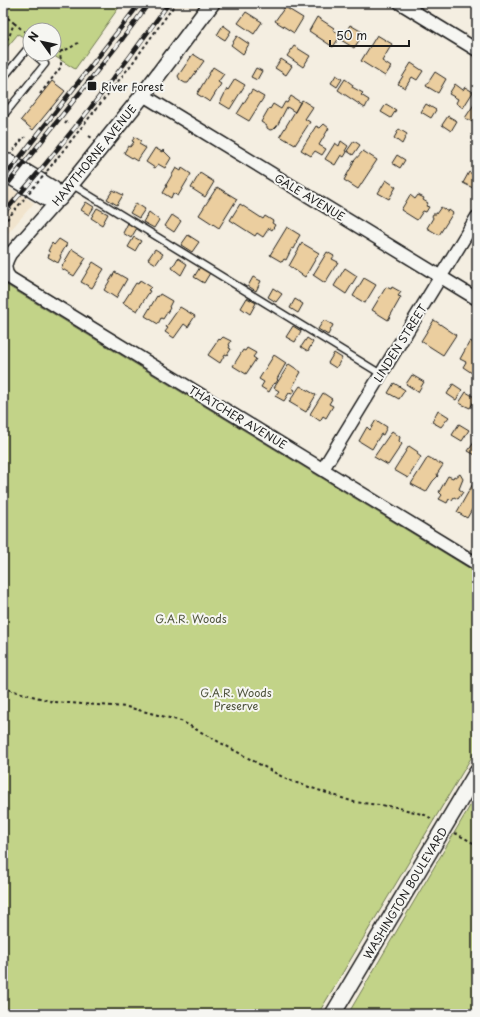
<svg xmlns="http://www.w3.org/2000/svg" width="480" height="1017" font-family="'Playpen Sans',sans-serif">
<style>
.built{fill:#f1e4cd}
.green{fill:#c2d388;stroke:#6f7852}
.building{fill:#ebce9f;stroke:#1c1c1c}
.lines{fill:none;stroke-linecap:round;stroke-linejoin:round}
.service-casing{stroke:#1c1c1c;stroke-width:9}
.minor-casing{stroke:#1c1c1c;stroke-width:15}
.tertiary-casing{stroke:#1c1c1c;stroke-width:18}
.path{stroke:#1c1c1c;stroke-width:2;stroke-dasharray:3 3;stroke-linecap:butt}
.service{stroke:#f6f6f2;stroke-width:6}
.minor{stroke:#f6f6f2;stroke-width:12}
.tertiary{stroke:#f6f6f2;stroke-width:15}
.rail-casing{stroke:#1c1c1c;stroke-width:4.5}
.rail{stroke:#f6f6f2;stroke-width:3;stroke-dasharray:9;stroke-linecap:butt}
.path-bridge{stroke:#1c1c1c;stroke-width:2;stroke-dasharray:3 3;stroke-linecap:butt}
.poi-dot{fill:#1c1c1c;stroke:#f6f6f2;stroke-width:1.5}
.labels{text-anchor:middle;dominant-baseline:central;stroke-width:4;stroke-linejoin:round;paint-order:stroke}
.poi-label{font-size:11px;fill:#1c1c1c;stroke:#f6f6f2;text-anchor:start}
.street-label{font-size:11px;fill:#1c1c1c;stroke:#f6f6f2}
.park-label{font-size:11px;fill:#4e533c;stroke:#f6f6f2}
</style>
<rect width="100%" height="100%" fill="#f4eee1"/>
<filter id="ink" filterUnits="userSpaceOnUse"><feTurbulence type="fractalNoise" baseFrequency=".025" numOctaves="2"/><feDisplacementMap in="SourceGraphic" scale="8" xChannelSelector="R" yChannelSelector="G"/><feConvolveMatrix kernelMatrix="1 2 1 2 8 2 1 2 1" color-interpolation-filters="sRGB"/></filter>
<g filter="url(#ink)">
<path class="built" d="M3,184L34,203L3,239Z"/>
<path class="green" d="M3,3H122L75,69L51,54H54V30H30V41L18,34L3,52Z
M3,283L477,573V748L318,1014H3Z
M477,794V1014H348Z"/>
<path class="building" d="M269,3H285L282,7L277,3L275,6Z
M285,7L303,18L294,33L275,21Z
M246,12L262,22L254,34L238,23Z
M317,17L334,28L333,30L341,35L333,47L309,31Z
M223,25L231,31L225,40L217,35Z
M350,25L364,33L354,48L341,40Z
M377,35L392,44L382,61L391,67L385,76L361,61Z
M237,36L249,44L243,54L231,45Z
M294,46L310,56L303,67L287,56Z
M193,54L204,61L188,83H185L180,80L178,76Z
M281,59L292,66L286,75L275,68Z
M411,63L423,71L417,80L412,77L405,88L398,84Z
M213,67L224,74L218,82L221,84L210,102L197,94Z
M256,68L262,71L257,80L251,77Z
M435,72L446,79L438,93L426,86Z
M336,75L342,79L337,87L331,83Z
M235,79L245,85L230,109L220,103L227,89L228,90Z
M345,79L353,85L352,87L363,93L361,95L369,100L365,108L338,90Z
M52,81L65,91L33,130L21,120Z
M455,84L463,90L465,87L473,92L463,108L456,103L458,99L449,94Z
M252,90L264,97L249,121L237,114Z
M291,96L300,102L295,112L287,107L277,126L274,129L270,130L267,128V126L261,122L269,108L270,109L273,104L281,109L285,102L287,103Z
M302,100L313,107L305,119L310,122L295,145L280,136Z
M477,100V123L476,124L465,118Z
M386,104L396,110L391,118L381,112Z
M426,104L436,110L431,118L421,112Z
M448,116L457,121L451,131L442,125Z
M324,124L329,128L319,145L326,149L322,155L315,151L311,156L301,150L316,126L320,128Z
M399,129L407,134L402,144L394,138Z
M135,137L141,141L139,144L146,148L137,161L124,153L128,146L130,147L134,142L132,141Z
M341,141L348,146L345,151L347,152L344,157L341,155L335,165L325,159L335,143L339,146Z
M354,141L360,145L353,155L347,151Z
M155,148L162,152L163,150L171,158L165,168L158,164L155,168L146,162Z
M363,151L377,160L358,189L344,180L353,164V162Z
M397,155L405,160L400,168L392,163Z
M176,168L181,171L182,168L191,174L178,196L173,193L171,198L163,193L167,186L166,185Z
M469,172L477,177V181L473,188L463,183Z
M200,173L214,182L205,197L191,188Z
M386,180L396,187L389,199L378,193Z
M217,187L237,199L219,228L199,215Z
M113,190L123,195L117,205L107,199Z
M410,195L415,199L418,195L424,198L423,200L428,203L426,206L429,207L426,212L423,211L417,220L401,210Z
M86,202L94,207L89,215L81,210Z
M136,203L145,209L139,218L130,213Z
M240,204L263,219L265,216L273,221L272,223L275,225L272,230L269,228L263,237L257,233L255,236L230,220Z
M441,207L448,212L449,210L453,213L439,235L427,228L433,218L432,216L433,214H436Z
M97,208L108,214L102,225L91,218Z
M149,212L159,220L154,228L143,222Z
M172,215L181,221L174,232L165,226Z
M128,223L137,228L131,238L123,233Z
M287,227L300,235L296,242L297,243L294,249L292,248L286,260L284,259L282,262L270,255Z
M188,235L199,242L192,252L181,245Z
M134,237L141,241L135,251L128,247Z
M59,239L67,244L60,256L61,257L58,263L48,257L50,252L48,251L52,243L54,245Z
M302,243L319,253L305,277L289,266Z
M72,249L86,258L74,276L61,268Z
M155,249L163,254L156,264L148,259Z
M327,252L334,256L332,259L338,262L325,283L313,275Z
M178,258L187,264L181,275L172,268Z
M93,262L104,269L92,288L81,282Z
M200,267L210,273L204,283L194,277Z
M345,268L357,276L346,294L334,286Z
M115,272L127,279L116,298L104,290Z
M253,277L261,281L256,291L248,286Z
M364,278L376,285L365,303L353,296Z
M140,280L151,287L148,290L150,291L137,311L123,303L136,283L138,284Z
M386,287L391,289L392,287L401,292L398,296L401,297L388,320L372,310Z
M273,288L282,294L276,302L268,297Z
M160,294L172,301L169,307L170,308L163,319L161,318L158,324L145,316L157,296L158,297Z
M247,298L256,303L250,314L241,308Z
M295,299L303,304L298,313L290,308Z
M180,307L195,316L188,327L184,324L174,338L165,332L168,328L166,327Z
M324,320L333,325L328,335L318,329Z
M434,320L456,335L443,355L421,341Z
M293,326L301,331L295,342L286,337Z
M223,337L231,341L229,345L230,346L229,348L231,349L227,355L225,354L220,363L208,355L219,339L220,340Z
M307,338L313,342L308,351L301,347Z
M470,341L475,344L477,342V365L472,373L463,367L466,362L460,359Z
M247,348L256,353L253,357L256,359L246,374L233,366L243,350L245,351Z
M334,353L342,358L336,368L328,363Z
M274,355L286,363L277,379L278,380L275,384L274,383L269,392L261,387L264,382L259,379Z
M289,364L301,372L292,388L295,390L292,394L289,393L284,401L275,396L279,391L274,388Z
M412,375L424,382L418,392L406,384Z
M394,383L405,390L399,399L388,393Z
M453,384L462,390L456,400L447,394Z
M300,386L316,395L306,412L289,402Z
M466,392L476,398L470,408L459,403Z
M323,393L332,399L329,404L333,406L326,418L323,416L320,421L310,414Z
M438,410L449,417L441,427L432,422Z
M376,420L387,427L383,435L381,434L372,449L359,441L367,427L370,430Z
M459,424L469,430L462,441L452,435Z
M392,431L400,437L399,441L402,444L388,465L374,457Z
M477,438V456L468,451Z
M409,446L418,452L417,454L421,457L408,478L394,470Z
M428,457L443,465L437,474L438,476L433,481L426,492L411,484Z
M460,474L463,479L459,489L463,492L458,499L454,497L452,500L449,499L447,503L439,499L442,495L439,492L448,476L453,478L454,476L456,477Z
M474,482L477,484V505L476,506H474L467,518L457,512Z"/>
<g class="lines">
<defs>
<path id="service" d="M3,78L28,48L30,50
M3,116L45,64L34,54
M71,184L381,374"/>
<path id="minor" d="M400,3L477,50
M143,95L477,299
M59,199L10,254C5,263 3,270 10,278L477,564
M323,469L477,217"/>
<path id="tertiary" d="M3,162H9L53,189L59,199
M3,172L46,198L59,199
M59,199L143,95L212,3
M333,1014L477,772"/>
</defs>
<use href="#service" class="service-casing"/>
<use href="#minor" class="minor-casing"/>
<use href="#tertiary" class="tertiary-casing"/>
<path class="path" d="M3,14L14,23L9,37L3,43
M14,23L30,36
M54,52C64,52 70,48 78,43
M40,94L61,67V62L60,52
M65,124L68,120
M89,136L92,138
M13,151L24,137L25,138
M47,171L131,65L176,3
M3,224L24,199
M3,688L54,702L127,707L181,721L288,780L354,802L396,807L425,815L434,820
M455,833L477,845"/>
<use href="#service" class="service"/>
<use href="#minor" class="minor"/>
<use href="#tertiary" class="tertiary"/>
<defs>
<path id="rail" d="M3,179L140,3
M3,190L123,38L149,3
M3,214C62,146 117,76 169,3"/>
</defs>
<use href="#rail" class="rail-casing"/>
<use href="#rail" class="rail"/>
<path class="path-bridge" d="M25,197L47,172"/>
</g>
</g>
<rect class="poi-dot" x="87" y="81" width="10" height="10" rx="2"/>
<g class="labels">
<g class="poi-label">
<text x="101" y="86">River Forest</text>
</g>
<g class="street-label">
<text transform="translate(94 155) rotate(-51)">HAWTHORNE AVENUE</text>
<text transform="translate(310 197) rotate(31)">GALE AVENUE</text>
<text transform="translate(400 343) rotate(-58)">LINDEN STREET</text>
<text transform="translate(238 417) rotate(31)">THATCHER AVENUE</text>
<text transform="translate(405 893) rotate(-59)">WASHINGTON BOULEVARD</text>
</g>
<g class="park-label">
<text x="191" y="618">G.A.R. Woods</text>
<text x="236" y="692">G.A.R. Woods<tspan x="236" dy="13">Preserve</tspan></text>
</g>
</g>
<rect width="480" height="1017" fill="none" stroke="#f6f6f2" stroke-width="16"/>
<rect x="8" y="8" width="464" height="1001" fill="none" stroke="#1c1c1c" stroke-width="1.5" filter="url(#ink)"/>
<g transform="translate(42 42) rotate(303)"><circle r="19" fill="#f6f6f2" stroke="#9f9f9c"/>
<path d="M0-3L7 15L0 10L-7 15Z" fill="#1c1c1c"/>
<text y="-6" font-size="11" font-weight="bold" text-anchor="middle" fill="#1c1c1c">N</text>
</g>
<path d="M330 40v6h79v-6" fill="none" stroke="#1c1c1c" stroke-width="2"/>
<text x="336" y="40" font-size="12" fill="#1c1c1c" stroke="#f6f6f2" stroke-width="3" paint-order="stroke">50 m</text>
</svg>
